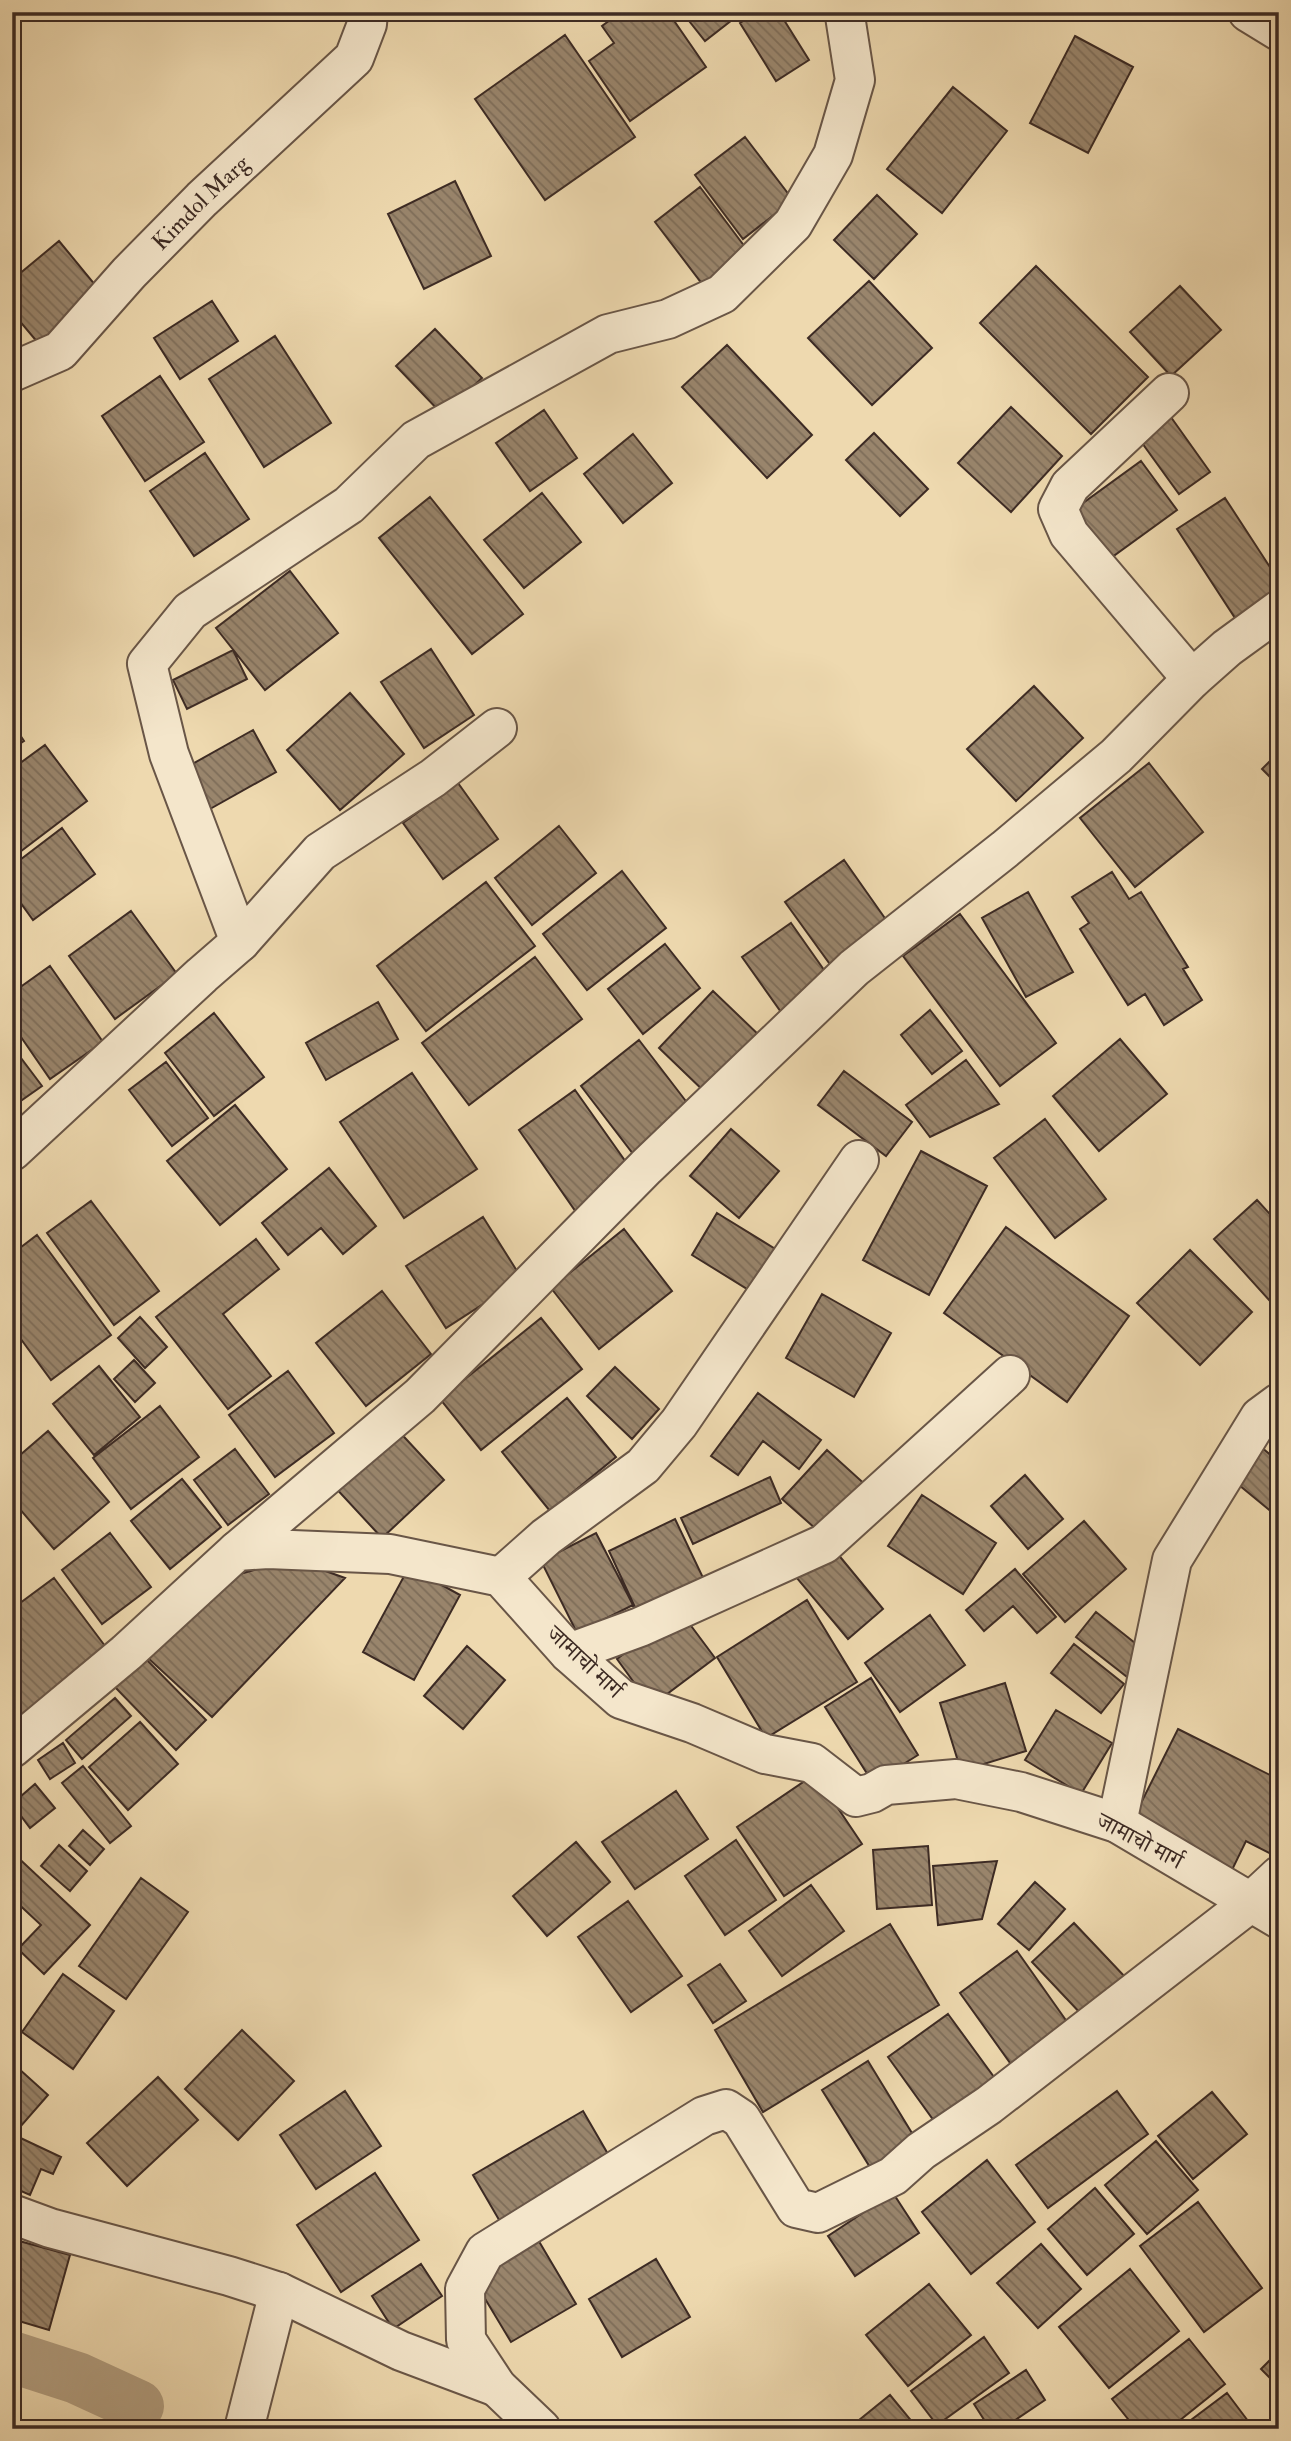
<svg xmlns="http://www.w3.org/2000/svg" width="1291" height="2441" font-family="'IM FELL Double Pica','Noto Serif Devanagari',serif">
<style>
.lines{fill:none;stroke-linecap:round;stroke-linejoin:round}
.canal{stroke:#b29e80;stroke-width:52}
.building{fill:url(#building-back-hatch);stroke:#3d2b24;stroke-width:2}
.minor-casing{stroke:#695647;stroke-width:42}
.minor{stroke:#f4e6cb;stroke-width:38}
.labels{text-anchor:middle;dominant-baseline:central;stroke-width:5;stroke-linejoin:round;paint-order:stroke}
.street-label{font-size:23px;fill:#3d2b24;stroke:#f4e6cb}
</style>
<defs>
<pattern id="building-back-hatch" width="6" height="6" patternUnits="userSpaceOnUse" patternTransform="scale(1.75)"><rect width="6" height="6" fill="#99856c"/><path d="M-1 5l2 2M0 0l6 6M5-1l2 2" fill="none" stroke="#7e6d59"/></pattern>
</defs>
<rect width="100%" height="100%" fill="#eed9af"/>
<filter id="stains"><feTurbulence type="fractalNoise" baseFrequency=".00286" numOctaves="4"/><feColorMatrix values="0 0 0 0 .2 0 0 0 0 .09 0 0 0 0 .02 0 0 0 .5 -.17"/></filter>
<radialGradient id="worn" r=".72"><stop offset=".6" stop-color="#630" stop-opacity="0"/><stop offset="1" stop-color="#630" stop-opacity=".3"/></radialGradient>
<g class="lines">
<path class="canal" d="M12,2357L77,2378L138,2406"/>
</g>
<path class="building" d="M621,12H668L706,67L630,121L589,61L614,43L602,26Z
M682,12H726L732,20L705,41Z
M757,12H779L809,60L776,81L740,23Z
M565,35L635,137L545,200L475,99Z
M1075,36L1133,67L1088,153L1030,123Z
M953,87L1007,131L942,213L887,169Z
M745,137L793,200L743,239L695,175Z
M455,181L491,256L424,289L388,214Z
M700,187L751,255L706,289L655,222Z
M877,195L917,234L874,279L834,240Z
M59,241L101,292L39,344L12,312V280Z
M1036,266L1148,377L1091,434L980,323Z
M869,281L932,348L872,405L808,338Z
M1180,286L1221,330L1171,376L1130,332Z
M212,301L238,341L180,379L154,338Z
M435,329L482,378L443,415L396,366Z
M275,336L331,423L264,467L209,379Z
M727,345L812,435L767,478L682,387Z
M160,376L204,442L145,481L102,416Z
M1011,407L1062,456L1011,512L958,463Z
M544,410L577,458L530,491L496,443Z
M1168,413L1210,472L1179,494L1137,436Z
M874,433L928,489L900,516L846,460Z
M633,434L672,483L623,523L584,474Z
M205,453L249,519L194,556L150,491Z
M1141,461L1177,510L1108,560L1072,511Z
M542,493L581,542L524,588L484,540Z
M430,497L523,614L472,654L379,538Z
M1225,498L1279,581V594L1237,621L1177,529Z
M290,571L338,633L265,690L216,628Z
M431,649L474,715L424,748L381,682Z
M233,650L247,679L187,709L173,680Z
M1034,686L1083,738L1016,801L967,749Z
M350,693L404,754L340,810L287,750Z
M12,723L24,741L12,749Z
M253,730L276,772L210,809L187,767Z
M45,745L87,801L12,858V769Z
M1279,752V786L1262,769Z
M1149,763L1203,832L1135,887L1080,818Z
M458,783L498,839L443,879L403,823Z
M559,826L596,873L532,925L495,878Z
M62,828L95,874L33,920L12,891V866Z
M844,860L889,924L832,967L785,902Z
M622,871L666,928L587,990L543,934Z
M1112,872L1129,899L1141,892L1188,967L1183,969L1202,1000L1164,1025L1145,994L1128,1005L1080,929L1089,923L1072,897Z
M486,882L535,946L426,1031L377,966Z
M1028,892L1073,972L1026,997L982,918Z
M131,911L177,974L115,1019L69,956Z
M960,914L1056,1043L1000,1086L903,956Z
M791,923L829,977L781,1012L742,957Z
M665,944L700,988L643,1034L608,989Z
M535,957L582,1019L469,1105L422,1043Z
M50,966L103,1042L50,1079L12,1024V993Z
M713,991L762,1038L708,1095L659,1048Z
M378,1002L398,1039L326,1080L306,1043Z
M930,1010L962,1051L932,1074L901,1035Z
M214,1013L264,1077L214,1116L165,1053Z
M1120,1039L1167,1094L1099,1151L1053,1096Z
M639,1040L695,1113L637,1159L581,1086Z
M12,1046L42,1086L12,1107Z
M966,1060L999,1104L930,1137L906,1105Z
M166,1062L208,1118L172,1146L129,1090Z
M844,1071L912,1122L886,1156L818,1105Z
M412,1073L477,1169L404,1218L340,1122Z
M575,1090L633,1172L576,1212L519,1130Z
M235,1105L287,1169L220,1225L167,1161Z
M1045,1119L1106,1199L1055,1238L994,1158Z
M731,1129L779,1171L739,1218L690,1176Z
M921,1151L987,1186L929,1295L863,1260Z
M329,1168L376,1226L343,1254L321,1228L288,1255L262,1223Z
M1257,1200L1279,1224V1311L1214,1239Z
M91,1201L159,1291L114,1325L47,1233Z
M717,1213L777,1250L752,1292L692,1255Z
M483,1217L522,1279L446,1328L406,1266Z
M1006,1227L1129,1316L1067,1402L944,1313Z
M624,1229L672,1291L599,1349L551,1288Z
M37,1235L111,1335L51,1380L12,1327V1254Z
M256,1239L279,1269L223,1314L271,1376L228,1409L156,1317Z
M1190,1250L1252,1312L1200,1365L1137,1303Z
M382,1291L431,1354L366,1406L316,1343Z
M822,1294L891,1333L854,1397L786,1358Z
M140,1317L167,1347L145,1368L118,1338Z
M541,1318L582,1369L481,1450L440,1399Z
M134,1360L155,1383L135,1402L114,1379Z
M99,1366L140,1417L94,1455L53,1404Z
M615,1367L659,1409L632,1439L587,1396Z
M288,1371L334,1433L275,1477L229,1415Z
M758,1393L821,1440L799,1469L763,1441L738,1475L711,1456Z
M567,1398L616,1457L550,1511L502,1452Z
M160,1406L199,1457L131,1509L93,1458Z
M394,1426L444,1480L382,1538L332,1484Z
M48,1431L109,1502L54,1549L12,1500V1462Z
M1261,1447L1279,1462V1518L1233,1480Z
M235,1449L269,1494L228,1525L194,1480Z
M827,1450L869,1488L825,1537L782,1499Z
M1025,1475L1063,1519L1028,1549L991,1506Z
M770,1477L781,1503L693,1544L681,1518Z
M182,1479L221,1527L170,1569L131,1521Z
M922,1495L996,1543L963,1594L888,1546Z
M675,1519L706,1584L639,1616L609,1551Z
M1084,1521L1126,1569L1065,1622L1023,1574Z
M110,1533L151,1587L102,1624L62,1570Z
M596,1533L633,1605L577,1633L541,1561Z
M832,1547L883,1609L848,1639L796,1577Z
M292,1559L345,1578L212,1717L148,1658L219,1580Z
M409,1567L460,1595L414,1680L363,1652Z
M1015,1569L1056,1617L1037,1633L1013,1606L984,1631L966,1610Z
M54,1578L108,1650L21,1717L12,1706V1609Z
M807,1600L857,1682L766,1738L717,1657Z
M680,1611L715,1658L651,1706L617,1659Z
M1096,1612L1150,1655L1131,1680L1076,1637Z
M930,1615L965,1665L900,1712L865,1663Z
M1074,1644L1124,1684L1101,1713L1051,1673Z
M467,1646L505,1680L463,1729L424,1696Z
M143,1656L206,1720L176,1750L113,1685Z
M871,1678L918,1755L873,1783L825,1707Z
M1005,1683L1026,1751L961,1771L940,1703Z
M115,1698L131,1716L82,1759L66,1740Z
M1056,1710L1112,1743L1081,1794L1025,1760Z
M140,1722L178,1764L128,1810L89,1767Z
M1178,1729L1278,1779L1276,1783L1279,1785V1854L1277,1857L1246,1841L1232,1870L1133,1819Z
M63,1743L75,1763L50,1779L38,1760Z
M83,1766L131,1826L110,1843L62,1783Z
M815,1774L862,1844L784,1896L737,1827Z
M35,1784L55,1808L30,1828L12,1804Z
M676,1791L708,1839L635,1889L602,1842Z
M83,1830L104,1849L90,1865L69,1846Z
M736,1840L776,1900L725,1935L685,1876Z
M576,1842L610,1882L547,1936L513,1896Z
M59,1845L87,1871L70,1891L41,1866Z
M928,1846L932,1905L877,1909L873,1850Z
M12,1852L90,1925L44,1974L18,1949L41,1925L12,1898Z
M997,1861L982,1919L938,1925L933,1866Z
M141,1878L188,1912L126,1999L79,1966Z
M1035,1882L1065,1909L1029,1950L998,1924Z
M811,1885L844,1931L782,1976L749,1931Z
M628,1901L682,1976L631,2012L578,1937Z
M1074,1923L1126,1978L1084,2017L1032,1962Z
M890,1924L939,2005L763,2112L715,2030Z
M1017,1951L1070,2026L1013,2067L960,1993Z
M720,1964L746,2001L713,2023L688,1985Z
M63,1974L114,2011L73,2069L22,2032Z
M948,2014L1002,2088L942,2132L888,2057Z
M242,2030L294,2081L238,2140L185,2089Z
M868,2061L918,2143L873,2172L822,2090Z
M18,2068L48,2095L21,2126L12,2119V2075Z
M158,2077L198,2120L127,2186L87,2143Z
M345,2091L381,2146L316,2189L280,2135Z
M1117,2091L1148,2134L1048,2208L1016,2165Z
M1212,2092L1247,2134L1193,2179L1158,2136Z
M583,2111L612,2161L502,2225L473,2175Z
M12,2134L61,2157L53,2174L41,2169L30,2195L12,2187Z
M1156,2141L1198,2190L1147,2234L1105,2185Z
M987,2160L1035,2222L971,2274L922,2212Z
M375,2173L419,2240L341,2292L297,2225Z
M1095,2188L1134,2234L1087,2275L1048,2229Z
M893,2193L919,2233L855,2276L828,2236Z
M1198,2202L1262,2288L1204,2332L1140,2246Z
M537,2238L576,2304L511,2342L472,2277Z
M12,2239L70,2255L49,2330L12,2319Z
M1041,2244L1081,2289L1038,2328L997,2283Z
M656,2259L690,2317L622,2357L589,2299Z
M421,2264L442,2296L393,2329L372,2296Z
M1130,2269L1179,2331L1109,2388L1059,2327Z
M929,2284L971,2335L908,2386L866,2335Z
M984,2337L1009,2373L937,2425L911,2391Z
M1189,2339L1225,2384L1169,2429H1136L1112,2399Z
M1279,2351V2387L1261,2369Z
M1026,2370L1045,2400L1002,2429H990L974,2404Z
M1227,2393L1254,2429H1179Z
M890,2395L918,2429H848Z"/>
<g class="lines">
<defs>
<g id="minor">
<path d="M1248,12L1279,31"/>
<path id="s1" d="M12,372L60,351L129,273L202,199L354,58L367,24L368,12"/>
<path d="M1169,393L1070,486L1058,509L1069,534L1192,679"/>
<path d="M497,728L433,778L320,852L240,942L169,754L147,664L190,611L349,505L416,440L608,334L668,319L722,294L793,224L833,155L855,80L845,16L847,12"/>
<path d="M12,1151L202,975L240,942"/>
<path d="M237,1551L420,1396L646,1167L854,968L1005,849L1116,756L1192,679L1227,648L1279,610"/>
<path d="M501,1577L546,1537L643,1466L679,1423L859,1160"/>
<path d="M569,1653L640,1627L824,1544L1010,1375"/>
<path d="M12,1748L126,1653L237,1551L268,1549L390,1554L501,1577L569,1653L621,1699L692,1723L765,1754L812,1763L856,1797L872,1793L886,1785L956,1779L1021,1792L1117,1823L1279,1919"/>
<path d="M1117,1823L1172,1560L1260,1417L1279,1403"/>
<path d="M12,2214L50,2228L229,2276L279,2292L401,2351L497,2387"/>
<path d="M244,2429L279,2292"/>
<path d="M541,2429L497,2387L466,2340L465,2289L485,2252L704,2116L726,2109L741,2119L796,2208L818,2213L893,2176L921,2151L989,2105L1250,1903L1279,1876"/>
</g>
</defs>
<use href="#minor" class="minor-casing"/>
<use href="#minor" class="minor"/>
</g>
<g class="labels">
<g class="street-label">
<text stroke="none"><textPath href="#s1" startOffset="257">Kimdol Marg</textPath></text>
<text transform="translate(585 1662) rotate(43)">जामाचो मार्ग</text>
<text transform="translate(1140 1841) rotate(28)">जामाचो मार्ग</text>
</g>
</g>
<rect width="1291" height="2441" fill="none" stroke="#eed9af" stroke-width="42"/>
<rect x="14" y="14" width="1263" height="2413" fill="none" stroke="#3d2b24" stroke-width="3.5"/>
<rect x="21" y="21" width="1249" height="2399" fill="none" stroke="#3d2b24" stroke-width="2"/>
<rect width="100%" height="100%" filter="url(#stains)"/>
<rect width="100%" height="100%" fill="url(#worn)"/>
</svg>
